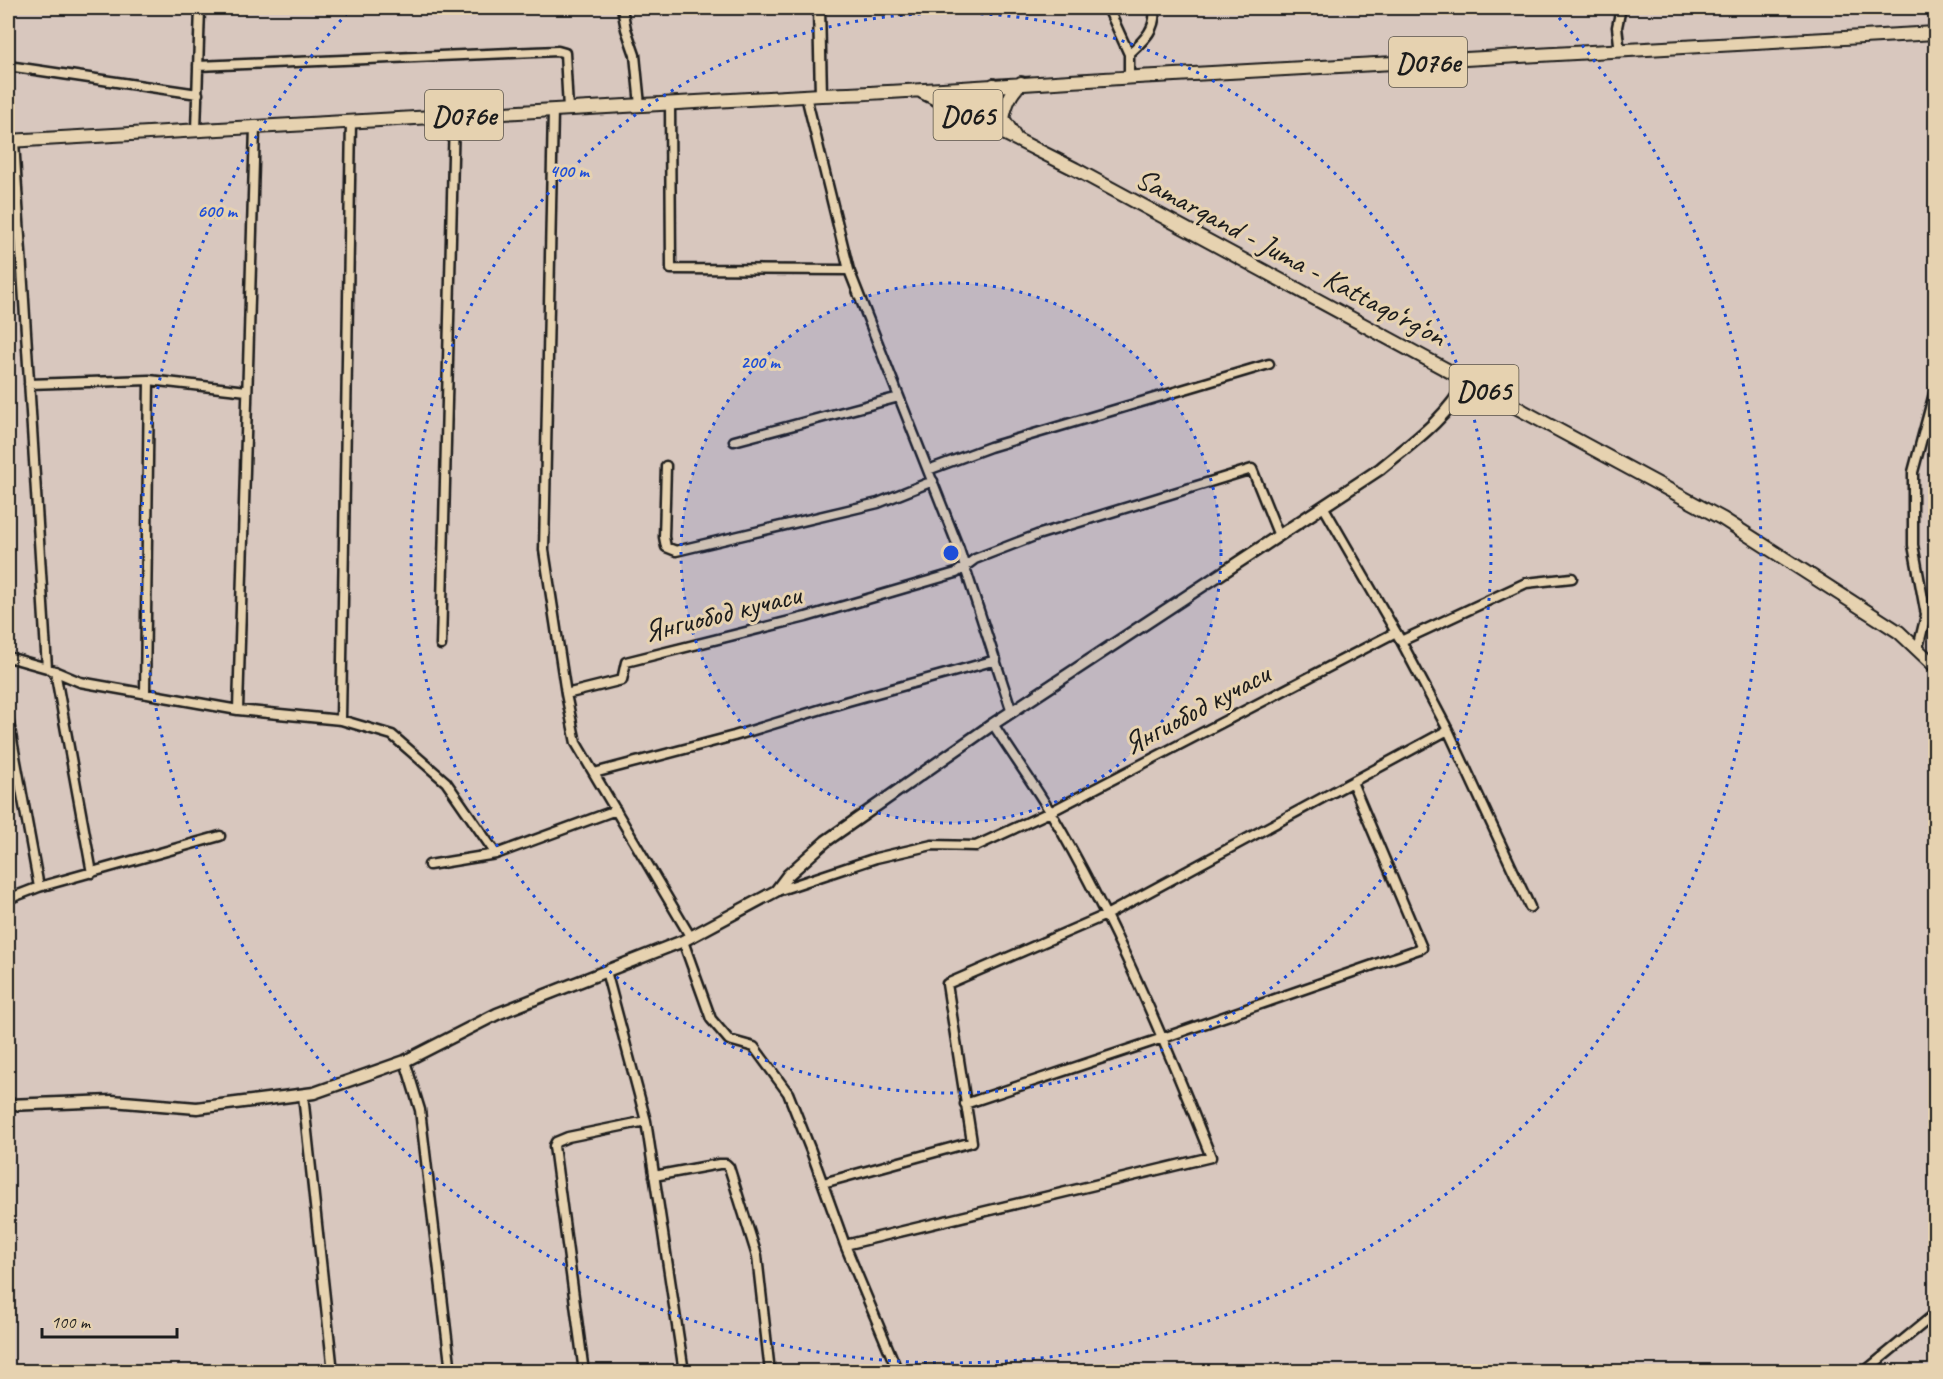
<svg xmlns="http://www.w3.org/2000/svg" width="1943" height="1379" font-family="Caveat,sans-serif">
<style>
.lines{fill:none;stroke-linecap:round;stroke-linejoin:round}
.street-casing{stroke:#1c1c1c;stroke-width:13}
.secondary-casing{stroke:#1c1c1c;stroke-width:15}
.primary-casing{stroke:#1c1c1c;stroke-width:16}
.street{stroke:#e6d2b0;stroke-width:8}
.secondary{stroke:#e6d2b0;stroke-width:10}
.primary{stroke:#e6d2b0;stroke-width:12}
.ring{fill:none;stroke:#1d4ed8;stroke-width:3;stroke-dasharray:3 6}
.labels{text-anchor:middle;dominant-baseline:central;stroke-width:6;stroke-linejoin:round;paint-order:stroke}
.shield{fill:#e6d2b0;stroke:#595348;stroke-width:1.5}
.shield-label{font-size:28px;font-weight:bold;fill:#1c1c1c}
.street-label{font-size:30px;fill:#1c1c1c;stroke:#e6d2b0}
.centre{fill:#1d4ed8;stroke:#e6d2b0;stroke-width:3}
.ring-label{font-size:18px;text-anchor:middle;font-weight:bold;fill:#1d4ed8;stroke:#e6d2b0;stroke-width:6;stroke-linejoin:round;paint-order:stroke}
</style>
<rect width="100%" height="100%" fill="#d8c7be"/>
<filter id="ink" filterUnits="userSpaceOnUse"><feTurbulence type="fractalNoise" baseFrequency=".0167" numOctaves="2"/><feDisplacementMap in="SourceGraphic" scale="12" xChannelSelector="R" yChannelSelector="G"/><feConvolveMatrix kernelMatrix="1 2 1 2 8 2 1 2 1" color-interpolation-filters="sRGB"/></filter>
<g filter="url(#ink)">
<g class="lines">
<defs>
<path id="street" d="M622,8L626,29L635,55L640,105
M1108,8L1129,54V77
M1620,52L1617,27L1621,8
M1129,54C1144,40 1157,29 1154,8
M8,66L198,94
M198,66L558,51L565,53L568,109
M806,96L849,270L959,549L1012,712
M670,103L671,269L849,270
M553,110L544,550L566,694L576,743L690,936
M196,130L200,8
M14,141L47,668
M29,384L149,380L247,391
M734,441L899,397
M666,466L664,537L666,547L676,551L878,503L933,481
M928,470L990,447L1269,364
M1323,506L1401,641L1448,730L1530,907
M1401,641L1526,583L1572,578
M441,645L454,116
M1918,648L1926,615L1913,545V472L1936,386
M8,657L47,668L80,682L238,710L341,720L392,735L446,782L496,854L616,810
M55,671L92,873
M145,693L149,380
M566,694L622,680L626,662L806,617L956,573L975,559L1037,535L1252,469L1279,536
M238,710L255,127
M8,718L39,887
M341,720L351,121
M594,773L734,736L848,701L996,660
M429,865L496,854
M777,891L876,858L932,845L976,846L1050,812L1396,632
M8,899L39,887L220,836
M683,941L711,1019L729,1040L754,1047L788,1093L811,1151L845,1245L1211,1157C1164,1039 1115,922 1051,813C1033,783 1012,754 993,724
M606,971L646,1121L684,1372
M405,1061L420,1110L451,1372
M303,1095L333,1372
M965,1104L1163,1038L1422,948L1352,782
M654,1176L719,1164H726L729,1167L757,1256L770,1372
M823,1183L972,1142L947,984L1106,915L1448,730
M845,1245L898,1372
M584,1372L554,1146L556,1142L568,1137L646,1121
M1864,1372L1936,1313"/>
<path id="secondary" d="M819,8L821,95
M8,1105L112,1101L197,1108L314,1093L405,1061L497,1014L683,941L776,891L788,875L826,841L993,724L1380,469C1414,441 1445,420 1467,381"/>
<path id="primary" d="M993,85L999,112L1015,137
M922,92L1075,169L1723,519L1899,632L1936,667
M1003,119C1006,103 1010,94 1021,83
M8,141L821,95C933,91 1045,82 1157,76C1416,62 1676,48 1936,33"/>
</defs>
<use href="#street" class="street-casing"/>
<use href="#secondary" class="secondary-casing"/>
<use href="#primary" class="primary-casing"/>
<use href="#street" class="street"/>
<use href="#secondary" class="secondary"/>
<use href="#primary" class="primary"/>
</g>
</g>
<circle cx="951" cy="553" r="270" fill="#1d4ed8" fill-opacity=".12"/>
<g class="ring">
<circle cx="951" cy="553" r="270"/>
<circle cx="951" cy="553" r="540"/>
<path d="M1553 11A810 810 0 1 1 349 11"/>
</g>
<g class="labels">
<g class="shield">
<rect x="1389" y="37" width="78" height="50" rx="4.5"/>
<rect x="425" y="90" width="78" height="50" rx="4.5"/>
<rect x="933.5" y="90" width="69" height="50" rx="4.5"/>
<rect x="1449.5" y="365" width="69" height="50" rx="4.5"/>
</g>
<g class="shield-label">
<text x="1428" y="62">D076e</text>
<text x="464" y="115">D076e</text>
<text x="968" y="115">D065</text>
<text x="1484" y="390">D065</text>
</g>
<g class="street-label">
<text transform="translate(1291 257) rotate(28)">Samarqand - Juma - Kattaqo‘rg‘on</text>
<text transform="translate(722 613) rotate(-14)">Янгиобод кучаси</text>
<text transform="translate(1196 709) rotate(-28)">Янгиобод кучаси</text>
</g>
</g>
<circle cx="951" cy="553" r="9" class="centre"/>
<g class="ring-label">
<text x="569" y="177">400 m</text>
<text x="217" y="217">600 m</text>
<text x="760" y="368">200 m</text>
</g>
<rect width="1943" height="1379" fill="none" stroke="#e6d2b0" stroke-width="30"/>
<rect x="15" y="15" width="1913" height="1349" fill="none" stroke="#1c1c1c" stroke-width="2" filter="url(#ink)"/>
<path d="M42 1328v9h135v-9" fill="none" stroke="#1c1c1c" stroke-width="3"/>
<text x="51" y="1328" font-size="18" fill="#1c1c1c" stroke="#e6d2b0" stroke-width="4.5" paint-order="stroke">100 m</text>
</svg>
